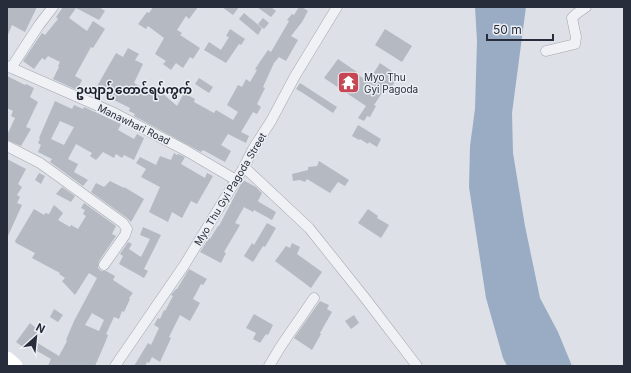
<svg xmlns="http://www.w3.org/2000/svg" width="631" height="373" font-family="Inter,'Noto Sans Myanmar',sans-serif">
<style>
.water{fill:#99acc4}
.building{fill:#b4b9c2;fill-rule:evenodd}
.lines{fill:none;stroke-linecap:round;stroke-linejoin:round}
.minor-casing{stroke:#a3a7af;stroke-width:11}
.minor{stroke:#eff1f4;stroke-width:10}
.secondary{stroke:#fff;stroke-width:15}
.labels{text-anchor:middle;dominant-baseline:central;stroke-width:3;stroke-linejoin:round;paint-order:stroke}
.poi-label{font-size:10px;fill:#272d3b;stroke:#eceff4;text-anchor:start}
.street-label{font-size:10px;fill:#272d3b;stroke:#eceff4}
.quarter-label{font-size:12px;font-weight:bold;fill:#1a1f2c;stroke:#eceff4}
</style>
<rect width="100%" height="100%" fill="#dde0e6"/>
<path class="water" d="M475,7H526L512,113L513,153L525,226L540,298L558,332L572,366H507L503,358L486,298L469,187L470,146L475,109L477,41Z"/>
<path class="building" d="M7,7H37L25,32L12,25L7,37Z
M63,7H99L105,11L99,20L76,8L69,18L87,31L93,21L105,29L93,48L91,47L75,76L82,80L77,90L53,79L59,67L58,66L60,62L48,56L45,60L42,58L34,69L23,61L42,33L45,35L58,19L56,17Z
M153,7H198L189,19L186,16L177,30L182,33L180,35L200,48L193,59L190,57L183,68L176,63L171,70L163,64L166,61L155,54L164,38L148,26L146,29L138,24L147,12L149,13Z
M222,7H239L233,15Z
M257,7H271L276,11L271,17Z
M299,7H302L308,11L302,22L291,36L298,40L286,61L279,57L274,63L263,87L265,88L257,104L261,107L257,114L253,112L241,132L249,136L246,143L228,134L221,145L231,151L225,162L203,150L201,152L134,116L135,114L129,111L130,108L114,100L113,101L105,97L107,94L96,88L116,53L123,57L128,48L139,54L135,60L143,64L134,83L152,93L154,90L160,93L161,92L177,106L184,93L195,99L194,102L214,113L216,110L233,120L238,112L227,105L238,85L242,87L246,79L250,82L257,70L255,69L268,50L271,52L289,21L287,20L292,14L294,15Z
M244,13L262,28L258,35L239,19Z
M263,18L269,23L264,29L258,24Z
M230,29L245,39L241,45L239,44L226,63L204,50L209,42L221,50L229,37L226,36Z
M385,29L412,46L402,62L375,45Z
M338,59L357,72L356,73L368,82L380,63L399,76L388,92L384,90L374,105L376,106L370,117L367,116L364,121L358,118L366,106L324,78Z
M7,76L25,85L26,84L34,88L30,97L38,102L26,127L31,129L21,146L7,140V135L15,118L11,116L13,111L7,108Z
M199,78L213,87L209,93L195,84Z
M300,83L337,107L333,113L303,93L296,89Z
M55,101L72,109L74,105L83,109L84,107L121,124L118,130L134,139L137,134L144,138L134,160L124,155L122,158L116,154L114,158L103,152L96,160L90,156L92,153L76,144L68,159L78,164L74,172L88,180L83,186L50,162L52,159L38,152L41,145L38,143L40,139L39,138ZM60,121L74,127L64,145L51,139Z
M358,125L381,139L377,147L369,142L368,144L360,139L359,140L352,136Z
M174,153L177,155L178,154L185,157L181,164L205,178L207,173L213,176L197,204L191,201L182,218L172,212L168,222L149,212L160,187L141,177L146,169L136,163L140,157L156,165L160,156L171,160Z
M7,159L26,169L18,184L22,187L17,195L20,197L17,203L22,205L7,238Z
M319,161L349,180L345,186L338,182L330,193L307,179L305,182L300,180L293,181L292,174L308,170V167L317,166Z
M39,173L45,176L41,184L35,180Z
M243,180L256,187L262,193L258,201L259,202L276,212L272,220L254,210L253,212L244,207L235,223L240,225L224,252L226,253L221,263L200,252L209,238L210,239L218,226H219Z
M110,181L124,188V187L144,199L131,222L127,218L91,192L96,183L104,187Z
M62,187L75,196L71,202L56,194Z
M84,203L116,226L112,234L116,236L99,261L98,268L101,271H106L115,276L113,280L133,293L129,298L130,299L124,312L122,311L119,319L114,317L106,334L108,335L105,343L95,366H48L51,359L25,344L23,347L16,342L30,323L39,331L31,339L59,356L67,341L66,340L74,321L97,278L89,273L75,295L62,281L65,278L59,274L60,273L32,258L35,253L16,243L15,241L34,209L44,215L45,213L49,214L54,205L63,213L58,220L70,227L71,225L78,229L86,216L83,214L85,210L81,208ZM92,313L104,320L99,331L85,325Z
M368,209L378,216L377,218L389,225L381,238L358,223Z
M267,223L276,228L265,247L263,246L253,262L244,256L252,243L254,245Z
M143,227L161,235L144,269L148,271L144,278L119,264L123,256L120,254L128,242L132,244L129,249L141,257L150,239L140,235Z
M292,243L300,247L297,254L322,272L311,288L275,261L286,246L290,248Z
M189,269L207,279L203,285L201,284L193,299L200,303L190,321L180,315L169,337L171,338L160,362L152,357L149,363L147,362L145,366H134L148,343L151,345L159,328L154,325L158,318L160,319L164,310L165,311L173,296L171,295L176,289H177Z
M320,301L329,305L327,309L332,312L320,333L321,334L312,350L294,338Z
M54,309L63,315L58,322L50,317Z
M254,314L273,325L268,335L266,334L260,343L253,339L256,333L246,328Z
M354,315L359,323L351,329L345,321Z"/>
<g class="lines">
<defs>
<path id="minor" d="M546,51L575,44L576,37L572,18L576,14L586,7
M7,66L112,112L185,150L236,180
M11,68L39,25L53,7
M7,146L40,163L123,223L127,229L125,235L104,265
M244,167L309,228L365,298L417,366
M115,366L185,264L244,167L253,149L271,121L295,76L337,7
M269,366L281,346L314,298"/>
</defs>
<use href="#minor" class="minor-casing"/>
<use href="#minor" class="minor"/>
<path class="secondary" d="M7,359L15,366"/>
</g>
<defs>
<symbol id="temple-square" viewBox="-11 -11 22 22"><rect x="-9" y="-9" width="18" height="18" rx="4" fill="#c64754" stroke="#eceff4"/><path d="M0-6L5-2H3V0L6.5 2.5H4V6H1.5V3h-3V6H-4V2.5H-6.5L-3 0V-2H-5Z" fill="#fff"/></symbol>
</defs>
<g fill-rule="evenodd">
<use href="#temple-square" x="336" y="70" width="25" height="25"/>
</g>
<g class="labels">
<g class="poi-label">
<text x="364" y="77">Myo Thu<tspan x="364" dy="12">Gyi Pagoda</tspan></text>
</g>
<g class="street-label">
<text transform="translate(134 124) rotate(26)">Manawhari Road</text>
<text transform="translate(230 189) rotate(-59)">Myo Thu Gyi Pagoda Street</text>
</g>
<g class="quarter-label">
<text x="134" y="89">ဥယျာဉ်တောင်ရပ်ကွက်</text>
</g>
</g>
<rect width="631" height="373" fill="none" stroke="#272d3b" stroke-width="16"/>
<g transform="translate(36 337) rotate(27)" stroke="#eceff4" stroke-width="3" paint-order="stroke">
<path d="M0-3L7 15L0 10L-7 15Z" fill="#272d3b"/>
<text y="-6" font-size="11" font-weight="bold" text-anchor="middle" fill="#272d3b">N</text>
</g>
<path d="M487 34v6h66v-6" fill="none" stroke="#272d3b" stroke-width="2"/>
<text x="493" y="34" font-size="12" fill="#272d3b" stroke="#eceff4" stroke-width="3" paint-order="stroke">50 m</text>
</svg>
